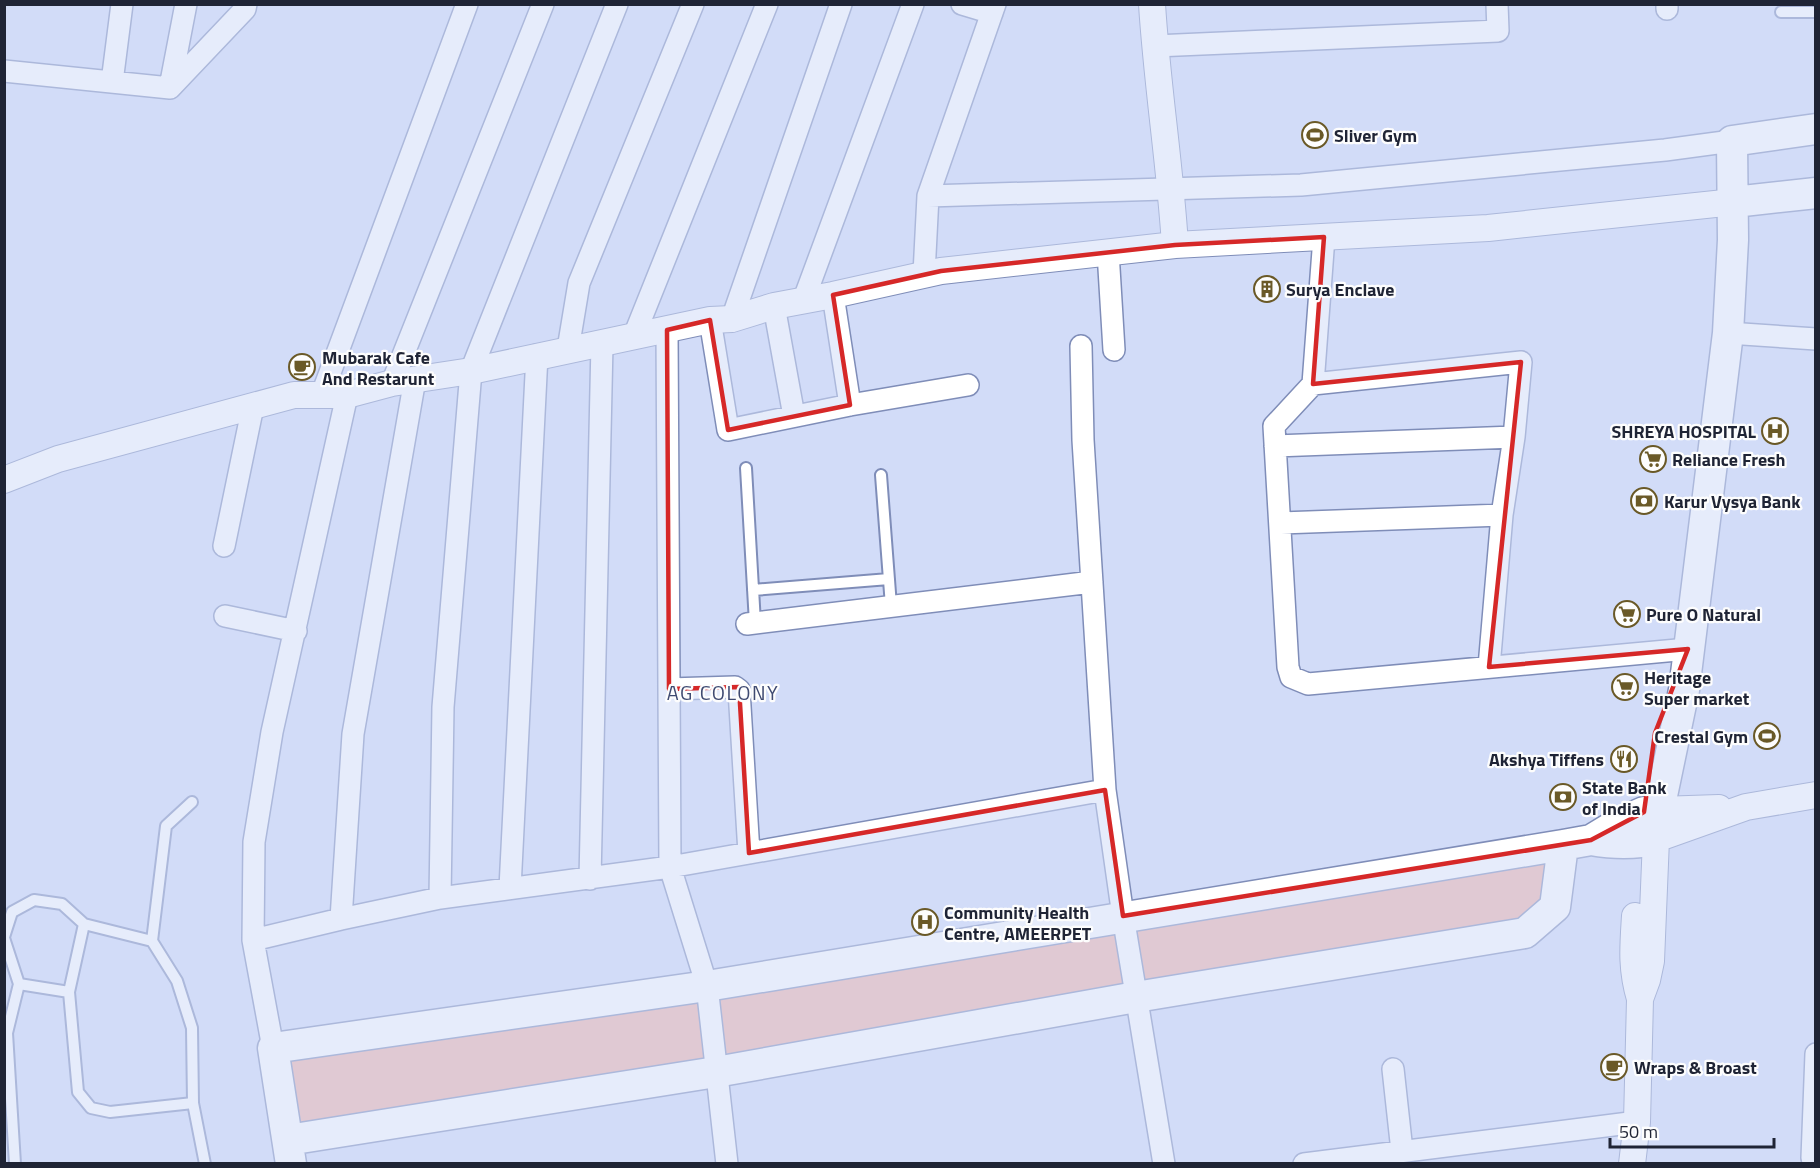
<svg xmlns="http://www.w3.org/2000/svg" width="1820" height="1168" font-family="'Titillium Web',sans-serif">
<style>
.green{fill:#f2b1a6}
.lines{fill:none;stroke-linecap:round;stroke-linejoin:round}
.service-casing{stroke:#7f8db8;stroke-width:14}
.minor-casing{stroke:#7f8db8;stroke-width:24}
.tertiary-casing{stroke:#7f8db8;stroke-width:28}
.secondary-casing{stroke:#7f8db8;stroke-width:33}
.service{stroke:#fff;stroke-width:10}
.minor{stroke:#fff;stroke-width:21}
.tertiary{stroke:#fff;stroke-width:26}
.secondary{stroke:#fff;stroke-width:30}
.marked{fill:none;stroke:#d62828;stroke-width:4.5;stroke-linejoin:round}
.labels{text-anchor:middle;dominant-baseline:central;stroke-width:4.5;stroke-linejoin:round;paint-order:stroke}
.poi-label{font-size:18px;font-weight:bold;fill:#1f2435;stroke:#fdfdfd;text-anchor:start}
.neighbourhood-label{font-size:20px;letter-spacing:1.5px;fill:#3f4a71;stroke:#fdfdfd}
</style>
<rect width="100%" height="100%" fill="#d2dcf8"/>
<path class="green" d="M1563,845L1555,907L1525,933L288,1140L273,1048Z"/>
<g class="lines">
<defs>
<path id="service" d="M1781,12H1816
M746,468L755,623
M881,475L891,606
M753,590L889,579
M84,924L69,992L78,1092L91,1108L110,1112L193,1103L192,1028L177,981L152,941L166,826L192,802
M4,937L12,912L34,900L62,904L84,924L152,941
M4,938L19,984L7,1033L15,1164
M19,984L69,992
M193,1103L205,1164"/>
<path id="minor" d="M962,4L992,13
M1667,4V9
M1155,46L1498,31L1497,4
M4,71L170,88
M112,82L122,4
M170,87L186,4
M170,88L245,9L246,4
M928,196L1301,185L1665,150L1732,141
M1108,252L1114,350
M924,274L928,196L995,4
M833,295L850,405
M804,299L913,4
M774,306L794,416
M732,319L841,4
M710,320L728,430L850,405L968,385
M667,330L670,867L707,986L727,1164
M1728,333L1816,339
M634,336L767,4
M1081,346L1083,440L1105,790L1123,916L1164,1164
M568,349L579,283L693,4
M392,383L543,4
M1313,384L1324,237
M322,394L467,4
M1275,446L1514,437
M1281,523L1502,515
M224,546L253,406
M225,616L296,631
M747,624L1092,582
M1489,667L1502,515L1514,437L1521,362L1313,384L1274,426L1288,667L1291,677L1308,684L1688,649
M669,689L735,687L739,690L749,853
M590,879L602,344
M510,888L537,355
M440,898L443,707L471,371L617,4
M341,919L353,734L415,379
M253,940L341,919L440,898L670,867L1105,790
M273,1048L253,940L254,842L272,732L347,395
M1393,1069L1402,1151
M1812,1158L1816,1054
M1304,1164L1637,1122"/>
<path id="tertiary" d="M1152,4C1157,85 1170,164 1175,245
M4,480L58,459L294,395H347L392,383L471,371L710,320L732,319L774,306L833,295L941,271L1175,245L1488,228L1734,202
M1659,810L1719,808
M1640,999L1647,980L1651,961L1656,839L1746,807L1816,795
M1632,1164L1637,1122L1640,999C1631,969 1633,947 1635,916"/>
<path id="secondary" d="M1734,202L1816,193
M1591,840C1614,844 1634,845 1656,839L1659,810L1684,690L1728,333L1733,240L1732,141L1816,129
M288,1140L716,1072L1136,997L1525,933L1555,907L1563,845
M291,1164L273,1048L707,986L1563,845L1591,840L1619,823L1644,812L1659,810"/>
</defs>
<use href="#service" class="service-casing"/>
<use href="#minor" class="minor-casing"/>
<use href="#tertiary" class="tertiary-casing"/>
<use href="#secondary" class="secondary-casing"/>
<use href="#service" class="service"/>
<use href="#minor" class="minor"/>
<use href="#tertiary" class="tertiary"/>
<use href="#secondary" class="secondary"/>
</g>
<path d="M0 0H1820V1168H0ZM1324,237L1313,384L1521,362L1489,667L1688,649L1655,733L1644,812L1591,840L1123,916L1105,790L749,853L739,687L669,689L667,330L710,320L728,430L850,405L833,295L941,271L1175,245Z" fill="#d2dcf8" fill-opacity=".55" fill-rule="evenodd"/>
<path class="marked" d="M1324,237L1313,384L1521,362L1489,667L1688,649L1655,733L1644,812L1591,840L1123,916L1105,790L749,853L739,687L669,689L667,330L710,320L728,430L850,405L833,295L941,271L1175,245Z"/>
<defs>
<symbol id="stadium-ring" viewBox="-11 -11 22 22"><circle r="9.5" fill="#fdfdfd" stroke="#6a5927" stroke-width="1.5"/><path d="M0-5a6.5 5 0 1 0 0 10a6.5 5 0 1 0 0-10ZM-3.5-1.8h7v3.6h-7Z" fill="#6a5927"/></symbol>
<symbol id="building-ring" viewBox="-11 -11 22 22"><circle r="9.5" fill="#fdfdfd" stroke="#6a5927" stroke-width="1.5"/><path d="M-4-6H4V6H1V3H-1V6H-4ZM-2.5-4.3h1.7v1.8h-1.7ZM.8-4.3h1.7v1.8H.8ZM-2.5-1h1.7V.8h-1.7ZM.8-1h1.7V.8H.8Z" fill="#6a5927"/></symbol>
<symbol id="cafe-ring" viewBox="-11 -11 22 22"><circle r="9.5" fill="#fdfdfd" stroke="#6a5927" stroke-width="1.5"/><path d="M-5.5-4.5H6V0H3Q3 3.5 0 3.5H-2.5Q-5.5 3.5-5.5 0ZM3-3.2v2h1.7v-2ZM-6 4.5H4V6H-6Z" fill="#6a5927"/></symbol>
<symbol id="hospital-ring" viewBox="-11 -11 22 22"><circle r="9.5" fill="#fdfdfd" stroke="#6a5927" stroke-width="1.5"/><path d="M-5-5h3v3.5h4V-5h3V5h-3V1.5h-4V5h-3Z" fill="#6a5927"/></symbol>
<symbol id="supermarket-ring" viewBox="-11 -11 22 22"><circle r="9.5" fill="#fdfdfd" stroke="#6a5927" stroke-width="1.5"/><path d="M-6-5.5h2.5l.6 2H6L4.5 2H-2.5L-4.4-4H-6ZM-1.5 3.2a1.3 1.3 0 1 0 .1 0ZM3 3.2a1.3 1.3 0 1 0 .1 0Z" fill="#6a5927"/></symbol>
<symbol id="bank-ring" viewBox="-11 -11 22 22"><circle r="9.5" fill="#fdfdfd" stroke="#6a5927" stroke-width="1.5"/><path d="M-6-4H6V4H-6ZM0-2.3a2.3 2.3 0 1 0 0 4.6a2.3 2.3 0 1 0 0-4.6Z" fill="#6a5927"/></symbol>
<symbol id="restaurant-ring" viewBox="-11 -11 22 22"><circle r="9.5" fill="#fdfdfd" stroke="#6a5927" stroke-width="1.5"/><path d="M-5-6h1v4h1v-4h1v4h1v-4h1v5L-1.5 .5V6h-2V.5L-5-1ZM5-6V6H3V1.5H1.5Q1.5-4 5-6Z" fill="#6a5927"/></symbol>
</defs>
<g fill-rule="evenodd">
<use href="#stadium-ring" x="1300" y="120" width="30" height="30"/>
<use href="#building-ring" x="1252" y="274" width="30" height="30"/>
<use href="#cafe-ring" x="287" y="352" width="30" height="30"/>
<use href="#hospital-ring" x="1760" y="416" width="30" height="30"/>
<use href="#supermarket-ring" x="1638" y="444" width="30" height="30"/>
<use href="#bank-ring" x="1629" y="486" width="30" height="30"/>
<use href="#supermarket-ring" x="1612" y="599" width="30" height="30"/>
<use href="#supermarket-ring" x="1610" y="672" width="30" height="30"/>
<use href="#stadium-ring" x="1752" y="721" width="30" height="30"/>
<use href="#restaurant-ring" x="1609" y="744" width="30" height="30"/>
<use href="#bank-ring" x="1548" y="782" width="30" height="30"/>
<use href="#hospital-ring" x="910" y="907" width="30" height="30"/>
<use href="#cafe-ring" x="1599" y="1052" width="30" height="30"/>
</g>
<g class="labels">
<g class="poi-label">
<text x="1334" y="135">Sliver Gym</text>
<text x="1286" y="289">Surya Enclave</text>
<text x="322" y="357">Mubarak Cafe<tspan x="322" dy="21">And Restarunt</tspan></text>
<text x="1756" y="431" text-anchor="end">SHREYA HOSPITAL</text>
<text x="1672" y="459">Reliance Fresh</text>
<text x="1664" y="501">Karur Vysya Bank</text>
<text x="1646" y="614">Pure O Natural</text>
<text x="1644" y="677">Heritage<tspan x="1644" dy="21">Super market</tspan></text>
<text x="1748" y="736" text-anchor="end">Crestal Gym</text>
<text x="1604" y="759" text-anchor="end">Akshya Tiffens</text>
<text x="1582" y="787">State Bank<tspan x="1582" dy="21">of India</tspan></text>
<text x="944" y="912">Community Health<tspan x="944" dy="21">Centre, AMEERPET</tspan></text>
<text x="1634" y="1067">Wraps &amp; Broast</text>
</g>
<g class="neighbourhood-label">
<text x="723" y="692">AG COLONY</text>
</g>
</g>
<rect width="1820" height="1168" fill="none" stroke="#1f2435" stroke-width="12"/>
<path d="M1610 1138v9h164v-9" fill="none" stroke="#1f2435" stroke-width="3"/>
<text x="1619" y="1138" font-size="18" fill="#1f2435" stroke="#fdfdfd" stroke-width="4.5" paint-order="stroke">50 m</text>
</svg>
